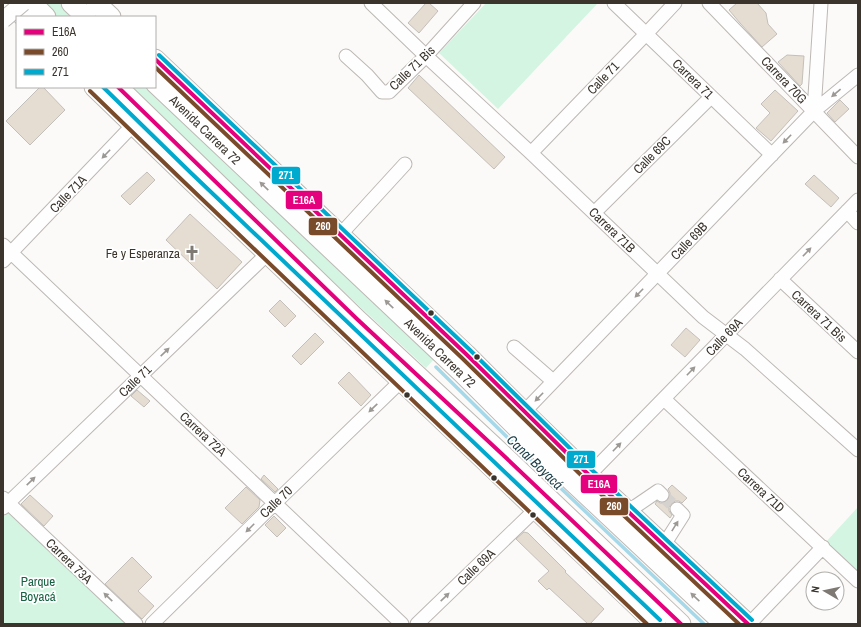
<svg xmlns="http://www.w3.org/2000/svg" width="861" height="627" font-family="'Archivo Narrow',sans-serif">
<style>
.green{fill:#d4f5e2}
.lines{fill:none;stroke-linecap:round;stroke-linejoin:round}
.stream{stroke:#a5d8e9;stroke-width:3.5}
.building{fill:#e5ddd2;stroke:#c3bfba}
.minor-tunnel{stroke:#d5d2cf;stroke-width:13;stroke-dasharray:13 6;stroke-linecap:butt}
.minor-casing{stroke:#bcb8b4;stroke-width:15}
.highway-casing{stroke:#bcb8b4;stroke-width:21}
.minor{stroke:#fffefe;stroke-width:13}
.highway{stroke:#fffefe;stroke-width:19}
.major-bridge-casing{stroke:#bcb8b4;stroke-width:18;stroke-linecap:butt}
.major-bridge{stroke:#fffefe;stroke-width:16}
.bus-1-casing{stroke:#fff;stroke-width:7}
.bus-2-casing{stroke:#fff;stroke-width:7}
.bus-3-casing{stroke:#fff;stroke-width:7}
.bus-1{stroke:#e5007d;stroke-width:4}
.bus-2{stroke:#7a4b2a;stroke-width:4}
.bus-3{stroke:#00a9ce;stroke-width:4}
.oneway{fill:#9c9995}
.bus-dot{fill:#3a342c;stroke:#fff;stroke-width:1.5}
.labels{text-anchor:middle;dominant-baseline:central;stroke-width:3.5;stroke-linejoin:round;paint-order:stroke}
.street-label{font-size:13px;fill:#3a342c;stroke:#fff}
.poi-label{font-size:13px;fill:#3a342c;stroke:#fff;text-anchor:end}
.park-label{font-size:13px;fill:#176243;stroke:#fff}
.water-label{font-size:14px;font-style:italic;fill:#193c47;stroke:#fff}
.line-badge{stroke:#fff;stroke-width:1.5}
.badge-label{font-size:11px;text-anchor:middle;font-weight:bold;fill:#fff}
</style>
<rect width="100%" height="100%" fill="#fcfaf8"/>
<path class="green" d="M41,3H59L74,17H55Z
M486,3H598L498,109L439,53Z
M126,87H149L436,357L426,368L232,188Z
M858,507V573L825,543Z
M8,508L126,624H3V514Z"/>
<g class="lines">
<path class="stream" d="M436,367L511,441L704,624"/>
</g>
<path class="building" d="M426,3H429L438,11L419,33L408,23Z
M737,3H757L766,13L768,24L777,34L762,47L740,23L729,10Z
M787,55L804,56L802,84L800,86L778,62Z
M419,75L505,157L494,169L408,88Z
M40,87H43L65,110L30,145L6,121Z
M775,90L798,111L771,141L756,128L770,113L761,104Z
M840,100L849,109L835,122L827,113Z
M147,172L155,180L130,205L121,196Z
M814,175L839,198L831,207L805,184Z
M190,214L242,262L217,289L166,240Z
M280,300L296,316L285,327L269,311Z
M686,328L700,340L685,357L671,345Z
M315,333L324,342L301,365L292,356Z
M349,372L371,395L361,406L338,383Z
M137,390L150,401L144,407L131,396Z
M264,475L278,489L275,492L261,479Z
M672,485L687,498L682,503L679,501H675L671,504L669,507V511L672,515L670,518L655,504L657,501L660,503H664L668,500L670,497V493L668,489Z
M246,487L260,500L259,507L242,524L225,508Z
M30,495L53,516L44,526L21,504Z
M274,516L286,528L277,537L265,525Z
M524,532L528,533L566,571L565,572L604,609L590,624H588L549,588L547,590L538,581L549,571L516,539Z
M132,557L152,577L138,591L154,606L142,619L105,584Z"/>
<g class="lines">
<path class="minor-tunnel" d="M662,495L677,509"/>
<defs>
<path id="minor" d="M371,3L426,56L531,153L703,317L745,349L858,450
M614,3L772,155
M709,3L858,157
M346,56L367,75L382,92H389L426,56L474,3
M814,111L821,3
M531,153L646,34L675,3
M847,211L858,223
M594,213L711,97
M340,235L405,164
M3,245L402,624
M3,261L133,125
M780,279L858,352
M514,347L553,381
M664,399L858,581
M524,412L814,111L858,75
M589,475L858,200
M3,498L136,624
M3,508L261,260L267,253
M627,510L636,506L658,491L662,495
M663,544L669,537L683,515L677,509
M755,618L823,547
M152,624L275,503L401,381
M417,624L535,510"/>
<path id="highway" d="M10,3L24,17
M32,3L46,17
M71,3L86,17
M96,3L111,17
M155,59L372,265L466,354L524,412L589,475L748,624
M155,83L461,372L546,457L724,624
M94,87L186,176L656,624
M118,87L357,319L502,454L681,624"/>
</defs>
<use href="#minor" class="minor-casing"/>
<use href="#highway" class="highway-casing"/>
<use href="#minor" class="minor"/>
<use href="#highway" class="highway"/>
<defs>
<path id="major-bridge" d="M3,20L23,3"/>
</defs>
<use href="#major-bridge" class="major-bridge-casing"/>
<use href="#major-bridge" class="major-bridge"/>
<defs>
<path id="bus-1" d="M155,59L466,354L589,475L748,624
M118,87L357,319L502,454L681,624"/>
<path id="bus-2" d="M155,67L462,358L585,479L739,624
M90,91L182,180L647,624"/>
<path id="bus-3" d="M159,55L470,350L593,471L752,620
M103,87L190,172L660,620"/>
</defs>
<use href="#bus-1" class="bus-1-casing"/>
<use href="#bus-2" class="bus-2-casing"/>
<use href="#bus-3" class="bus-3-casing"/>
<use href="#bus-1" class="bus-1"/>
<use href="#bus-2" class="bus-2"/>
<use href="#bus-3" class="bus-3"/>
</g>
<defs><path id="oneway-solid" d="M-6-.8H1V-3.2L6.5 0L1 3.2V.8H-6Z"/></defs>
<g class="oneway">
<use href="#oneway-solid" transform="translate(836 93) rotate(140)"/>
<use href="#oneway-solid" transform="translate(787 139) rotate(134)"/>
<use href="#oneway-solid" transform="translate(106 154) rotate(134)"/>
<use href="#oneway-solid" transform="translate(264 186) rotate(-136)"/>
<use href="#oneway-solid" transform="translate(807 252) rotate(-46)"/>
<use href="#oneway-solid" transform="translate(639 293) rotate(134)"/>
<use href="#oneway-solid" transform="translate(389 304) rotate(-136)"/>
<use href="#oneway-solid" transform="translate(165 352) rotate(-44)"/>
<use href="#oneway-solid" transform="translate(691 371) rotate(-46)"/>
<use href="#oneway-solid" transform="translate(539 397) rotate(134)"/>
<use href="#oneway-solid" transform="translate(373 408) rotate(136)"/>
<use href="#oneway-solid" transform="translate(617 447) rotate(-46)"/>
<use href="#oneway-solid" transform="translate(31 481) rotate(-44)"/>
<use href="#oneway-solid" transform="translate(675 526) rotate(-58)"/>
<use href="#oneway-solid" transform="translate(250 528) rotate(135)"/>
<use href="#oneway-solid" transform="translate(108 597) rotate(-136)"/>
<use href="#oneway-solid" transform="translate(445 597) rotate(-44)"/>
<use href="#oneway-solid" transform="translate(695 597) rotate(-137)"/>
</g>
<defs>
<symbol id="church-bare" viewBox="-9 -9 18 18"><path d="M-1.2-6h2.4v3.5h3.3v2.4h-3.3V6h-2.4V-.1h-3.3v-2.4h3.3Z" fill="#7e7973" stroke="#fff" stroke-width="2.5" paint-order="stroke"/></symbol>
</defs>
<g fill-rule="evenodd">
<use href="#church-bare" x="181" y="242" width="22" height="22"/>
</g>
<g class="bus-dot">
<circle cx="431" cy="313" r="3.5"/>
<circle cx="477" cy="357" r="3.5"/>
<circle cx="407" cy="395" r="3.5"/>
<circle cx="494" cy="478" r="3.5"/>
<circle cx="533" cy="515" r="3.5"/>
</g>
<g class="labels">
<g class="street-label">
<text transform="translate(412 68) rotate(-44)">Calle 71 Bis</text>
<text transform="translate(603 78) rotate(-46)">Calle 71</text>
<text transform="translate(693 79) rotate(44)">Carrera 71</text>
<text transform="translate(784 80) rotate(46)">Carrera 70G</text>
<text transform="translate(205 130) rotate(44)">Avenida Carrera 72</text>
<text transform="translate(652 155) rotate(-45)">Calle 69C</text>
<text transform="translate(68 194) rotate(-46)">Calle 71A</text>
<text transform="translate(612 230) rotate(44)">Carrera 71B</text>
<text transform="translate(689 241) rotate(-46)">Calle 69B</text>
<text transform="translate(819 316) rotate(43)">Carrera 71 Bis</text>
<text transform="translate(724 337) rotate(-46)">Calle 69A</text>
<text transform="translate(440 353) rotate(44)">Avenida Carrera 72</text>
<text transform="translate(135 381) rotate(-44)">Calle 71</text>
<text transform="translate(203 434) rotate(43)">Carrera 72A</text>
<text transform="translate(761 490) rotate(43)">Carrera 71D</text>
<text transform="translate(276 502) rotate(-44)">Calle 70</text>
<text transform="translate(69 561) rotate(44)">Carrera 73A</text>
<text transform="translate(476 567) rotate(-44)">Calle 69A</text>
</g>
<g class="poi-label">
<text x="180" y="253">Fe y Esperanza</text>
</g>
<g class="park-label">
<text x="38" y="581">Parque<tspan x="38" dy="15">Boyacá</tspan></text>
</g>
<g class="water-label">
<text transform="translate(535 462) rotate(44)">Canal Boyacá</text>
</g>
</g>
<g class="line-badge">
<rect x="271" y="166" width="30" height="19" rx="4" fill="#00a9ce"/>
<rect x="285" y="190" width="38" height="20" rx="4" fill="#e5007d"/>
<rect x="308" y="217" width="30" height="19" rx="4" fill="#7a4b2a"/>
<rect x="566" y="450" width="30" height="19" rx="4" fill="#00a9ce"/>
<rect x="580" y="474" width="38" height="20" rx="4" fill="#e5007d"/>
<rect x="599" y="497" width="30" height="19" rx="4" fill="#7a4b2a"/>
</g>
<g class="badge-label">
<text x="286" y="179">271</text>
<text x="304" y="204">E16A</text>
<text x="323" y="230">260</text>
<text x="581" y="463">271</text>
<text x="599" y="488">E16A</text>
<text x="614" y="510">260</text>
</g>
<rect width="861" height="627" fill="none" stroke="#3a342c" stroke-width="8"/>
<rect x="16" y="16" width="140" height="72" fill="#ffffff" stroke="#b0aeab"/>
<rect x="24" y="29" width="20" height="6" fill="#e5007d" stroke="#b0aeab"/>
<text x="52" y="36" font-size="12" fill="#3a342c">E16A</text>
<rect x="24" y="49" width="20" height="6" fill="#7a4b2a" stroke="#b0aeab"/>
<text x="52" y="56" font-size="12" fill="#3a342c">260</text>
<rect x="24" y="69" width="20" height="6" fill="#00a9ce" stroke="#b0aeab"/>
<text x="52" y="76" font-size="12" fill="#3a342c">271</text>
<g transform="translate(825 591) rotate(279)"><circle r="19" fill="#ffffff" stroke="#b0aeab"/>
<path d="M0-3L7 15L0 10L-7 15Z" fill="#7e7973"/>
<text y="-6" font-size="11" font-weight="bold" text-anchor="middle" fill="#3a342c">N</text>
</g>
</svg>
